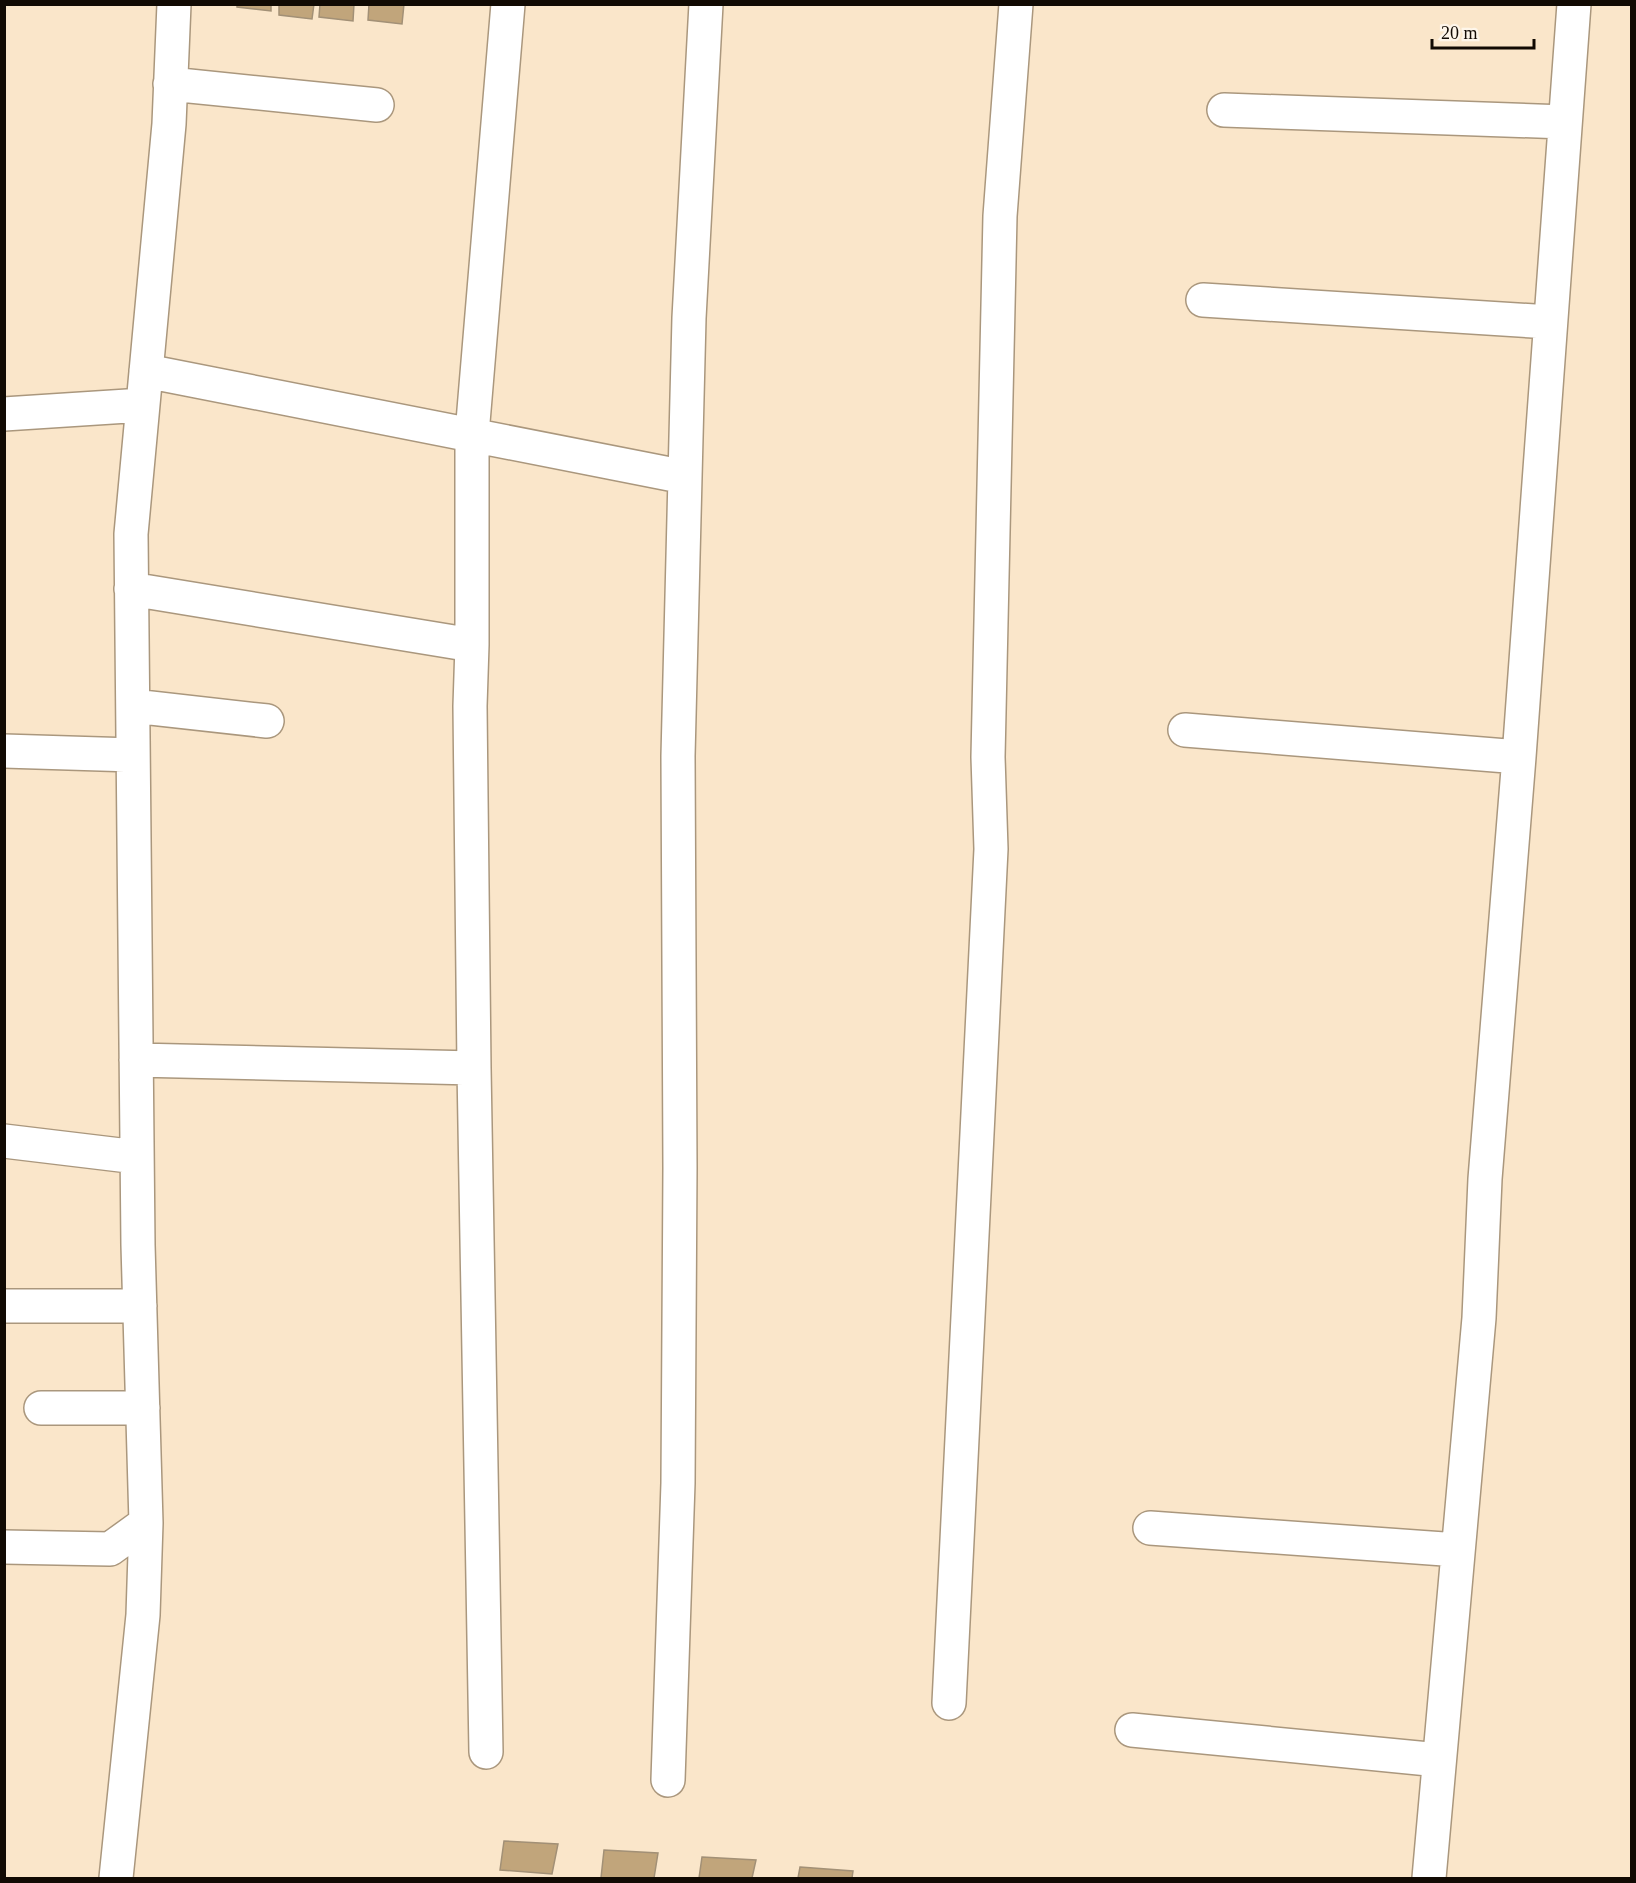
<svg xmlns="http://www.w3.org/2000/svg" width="1636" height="1883" font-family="Georgia,serif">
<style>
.building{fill:#c1a57b;stroke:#a29076;stroke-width:1.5}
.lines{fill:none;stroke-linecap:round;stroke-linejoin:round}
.minor-casing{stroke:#aa977d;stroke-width:36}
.minor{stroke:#fff;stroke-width:33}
</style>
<rect width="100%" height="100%" fill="#fae6ca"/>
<path class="building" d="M237,4H271V11L237,7Z
M279,4H314L312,19L279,15Z
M320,4H354L353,21L319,17Z
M369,4H404L402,24L368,20Z
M504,1841L558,1844L552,1874L500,1870Z
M604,1850L658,1853L654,1878H601Z
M702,1857L756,1860L752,1878H699Z
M800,1867L853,1871L852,1878H798Z"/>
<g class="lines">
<defs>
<path id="minor" d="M170,84L377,105
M1224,110L1565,122
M1203,300L1550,322
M146,371L685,477
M4,414L143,405
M131,589L472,645
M133,706L267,721
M1185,730L1519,757
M4,751L133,755
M136,1060L474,1068
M4,1141L137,1157
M4,1306H140
M41,1408H143
M1150,1528L1458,1550
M4,1547L110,1549L146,1523L138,1245L131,534L169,124L174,4
M949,1703L991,849L988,757L1000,216L1016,4
M1132,1730L1439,1760
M486,1752L474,1068L470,706L472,645V434L508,4
M668,1780L678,1483L680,1168L678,756L689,318L706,4
M116,1878L143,1615L146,1523
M1429,1878L1479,1318L1485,1179L1519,757L1574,4"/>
</defs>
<use href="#minor" class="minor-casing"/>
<use href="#minor" class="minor"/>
</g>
<rect width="1636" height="1883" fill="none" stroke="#110a03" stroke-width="12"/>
<path d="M1432 39v9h102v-9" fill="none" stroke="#110a03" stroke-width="3"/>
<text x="1441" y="39" font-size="18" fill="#110a03" stroke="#fef6ea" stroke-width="4.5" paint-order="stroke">20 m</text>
</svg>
